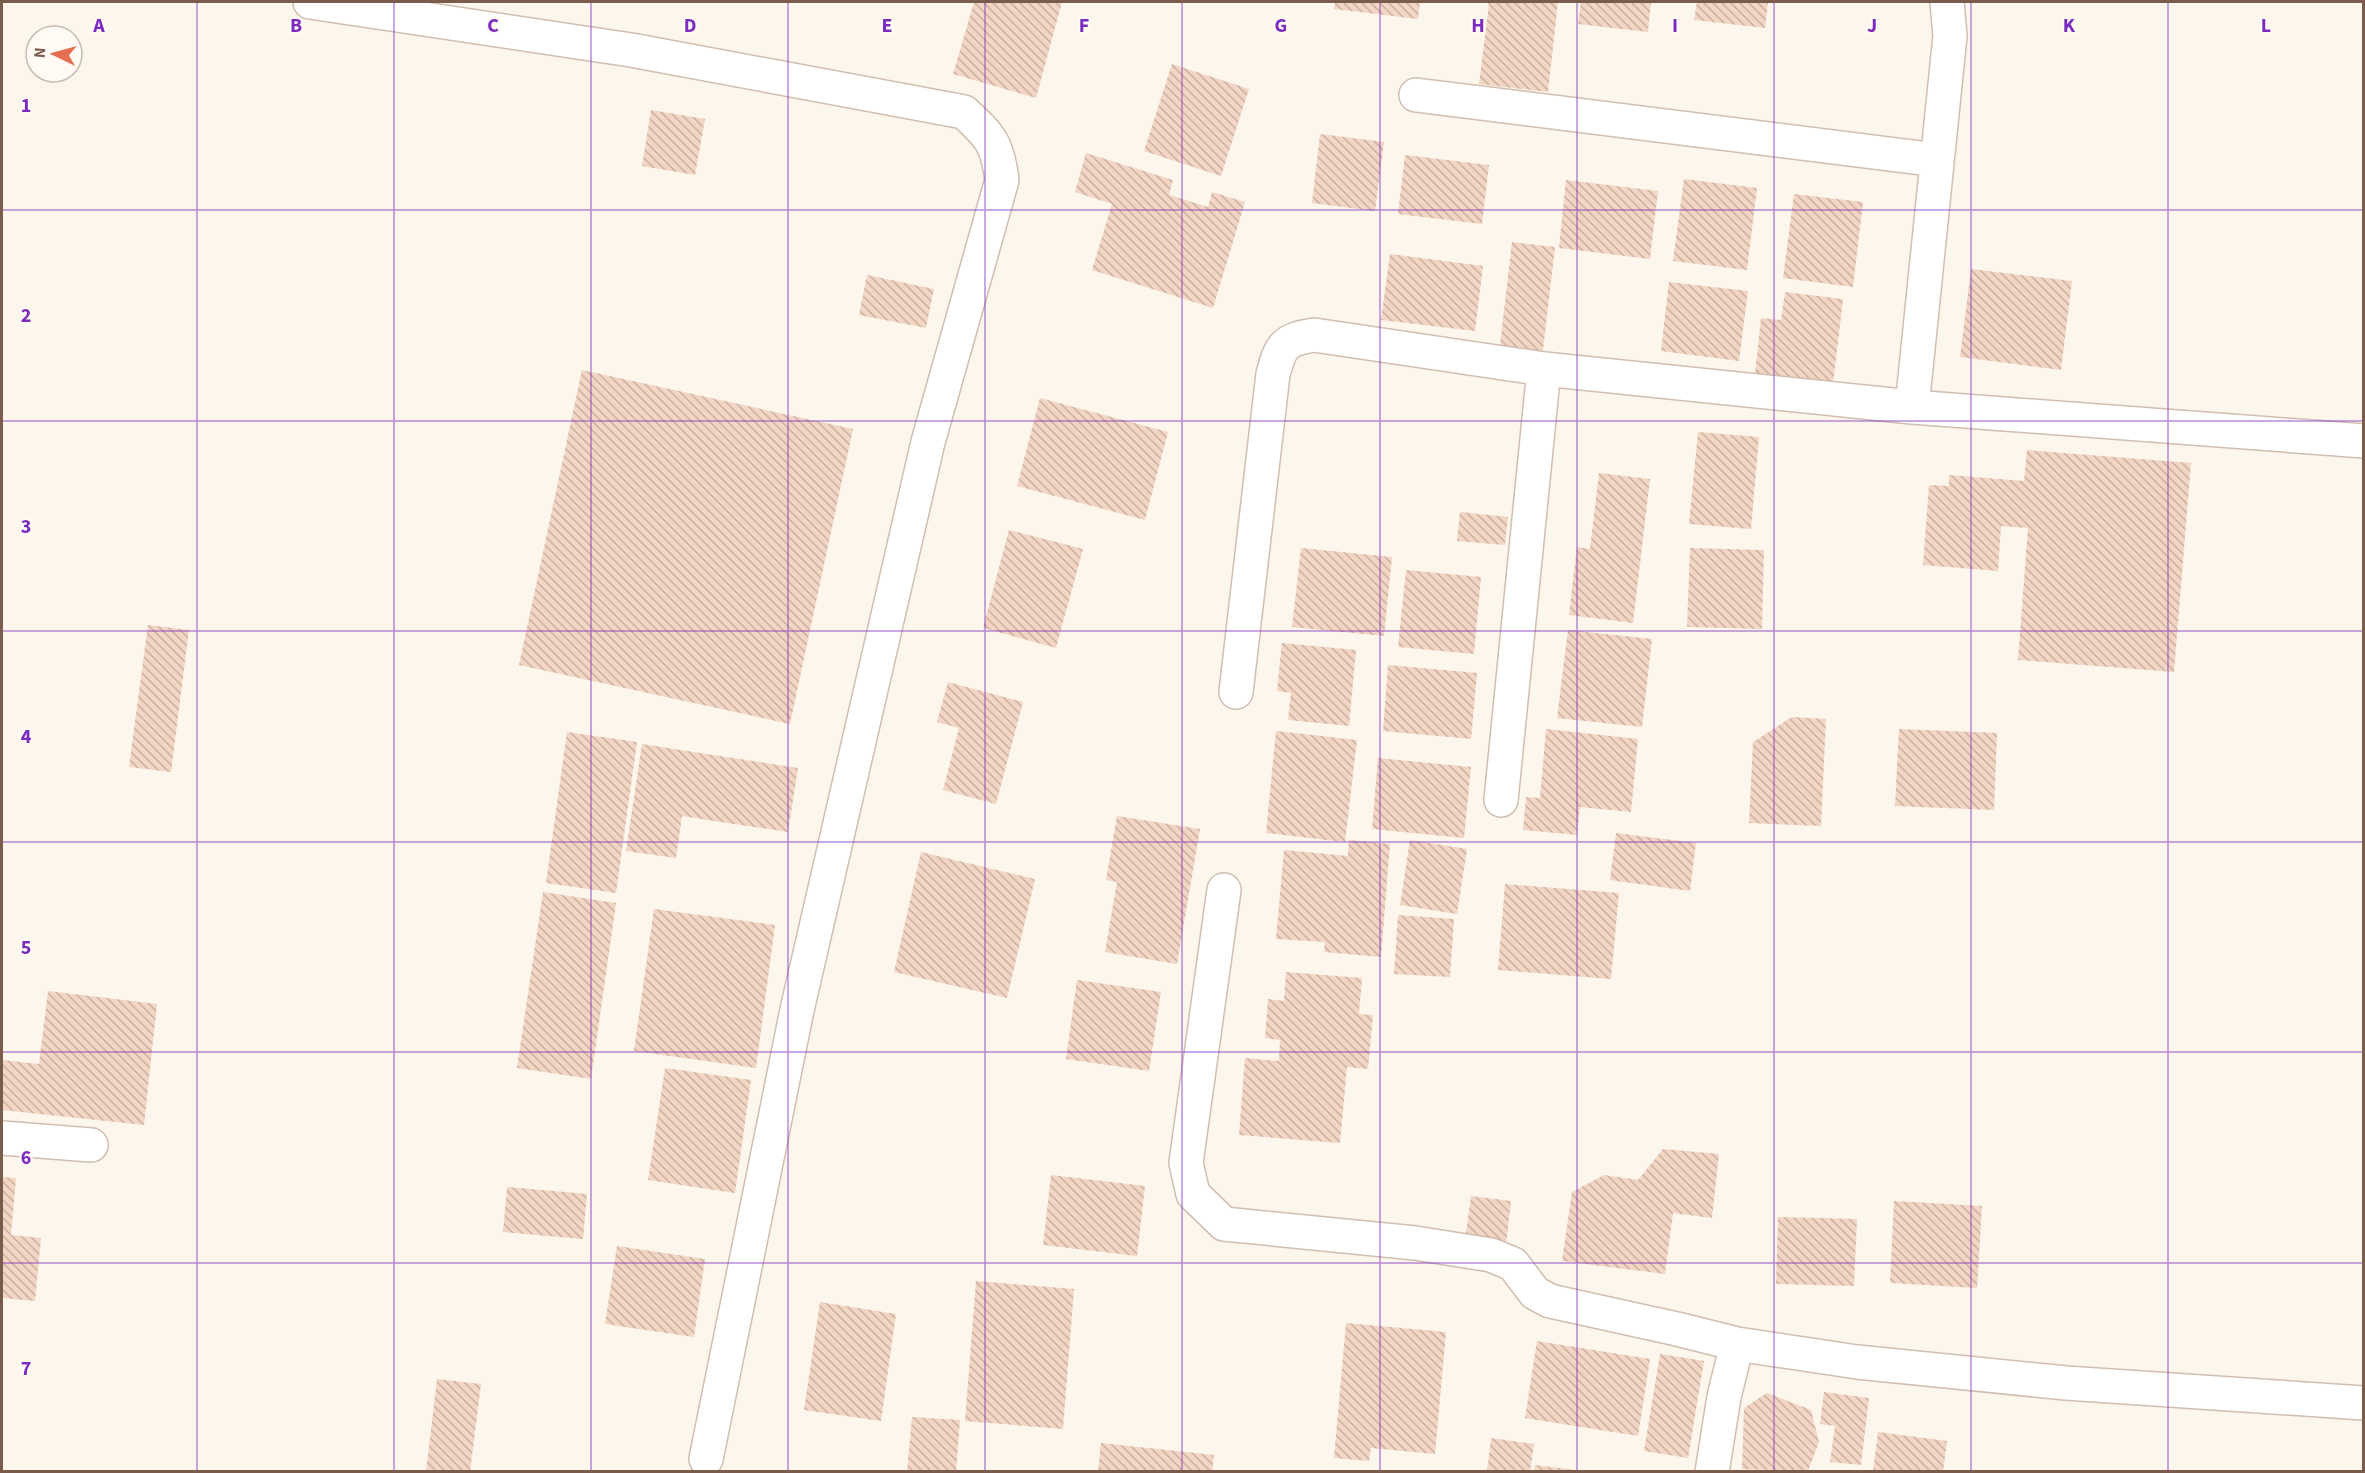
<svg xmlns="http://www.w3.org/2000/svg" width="2365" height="1473" font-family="'Source Sans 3',sans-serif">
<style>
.building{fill:url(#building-back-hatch)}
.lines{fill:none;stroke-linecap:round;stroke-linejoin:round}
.minor-casing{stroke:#d1beb0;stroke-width:36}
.minor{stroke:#fff;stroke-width:33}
.grid{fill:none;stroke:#7b2cbf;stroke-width:1.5;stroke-opacity:0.55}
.grid-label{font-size:20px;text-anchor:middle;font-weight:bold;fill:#7b2cbf;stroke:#fffaf3;stroke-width:4.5;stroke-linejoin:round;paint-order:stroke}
</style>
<defs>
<pattern id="building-back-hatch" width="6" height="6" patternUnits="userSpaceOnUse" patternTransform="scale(1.5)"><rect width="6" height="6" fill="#f3d5c3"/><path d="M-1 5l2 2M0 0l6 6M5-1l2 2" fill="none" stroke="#cab0a1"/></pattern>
</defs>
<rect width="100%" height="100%" fill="#fdf6ec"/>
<path class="building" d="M974,2H1062L1036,98L953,74Z
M1335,2H1420L1418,19L1334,9Z
M1483,2H1558L1548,92L1479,84L1489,4Z
M1581,2H1651L1648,32L1578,24Z
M1697,2H1768L1765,28L1694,20Z
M1172,64L1249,89L1221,176L1144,151Z
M651,110L705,119L695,175L642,166Z
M1320,134L1384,142L1375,211L1312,203Z
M1086,153L1173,180L1169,195L1208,207L1212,192L1245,202L1213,308L1092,270L1112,204L1075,192Z
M1405,155L1489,165L1482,224L1398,214Z
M1684,179L1757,188L1747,270L1673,261Z
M1566,180L1658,191L1650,259L1559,248Z
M1794,194L1863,202L1853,287L1783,278Z
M1512,242L1555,247L1542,359L1499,354Z
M1390,254L1483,266L1475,331L1381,320Z
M1971,269L2072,281L2061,370L1960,357Z
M867,275L934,289L926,328L859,315Z
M1669,282L1748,291L1739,361L1661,351Z
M1785,292L1843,299L1833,384L1755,374L1761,318L1781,320Z
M582,370L853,429L790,724L519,665Z
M1040,398L1168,432L1145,520L1017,486Z
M1698,432L1759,437L1751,529L1689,524Z
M2027,450L2191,463L2174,672L2018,660L2028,528L2001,526L1998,571L1923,565L1929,485L1949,486V475L2024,481Z
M1599,473L1650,479L1633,623L1569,615L1577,547L1590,549Z
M1460,512L1508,517L1505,545L1457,541Z
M1009,530L1083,549L1056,648L983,628Z
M1301,548L1392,557L1384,636L1292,627Z
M1690,548L1764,550L1762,629L1687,627Z
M1406,570L1481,577L1474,654L1398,647Z
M148,625L189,630L171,772L129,767Z
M1568,630L1652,639L1642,727L1557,718Z
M1282,643L1356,650L1349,726L1288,720L1291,693L1277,691Z
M1388,665L1477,673L1471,739L1383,731Z
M948,682L1023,702L996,804L943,790L959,728L937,722Z
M1792,717L1826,719L1821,826L1749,823L1753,742Z
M1546,729L1638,739L1631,812L1580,807L1577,835L1523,830L1526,797L1540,798Z
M1899,729L1997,733L1994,810L1895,806Z
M1276,731L1357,740L1345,842L1266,833Z
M567,732L637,742L616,893L546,883Z
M642,744L798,768L788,832L682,816L676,858L626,851Z
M1378,758L1471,767L1464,838L1372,829Z
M1117,816L1200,829L1177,964L1105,952L1117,882L1106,880Z
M1616,833L1696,843L1690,891L1610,880Z
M1349,840L1390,844L1381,957L1324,952L1325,942L1276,939L1284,850L1348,856Z
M1410,840L1467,849L1457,914L1400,905Z
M921,852L1035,879L1007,998L894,972Z
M1505,884L1619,893L1611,979L1498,970Z
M543,892L616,903L591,1079L517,1068Z
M654,909L775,925L756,1068L634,1051Z
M1398,915L1454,919L1450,977L1394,974Z
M1286,972L1362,978L1359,1014L1373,1015L1368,1069L1347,1067L1340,1143L1239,1135L1245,1058L1279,1061L1280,1040L1265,1038L1268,999L1284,1001Z
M1077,980L1161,992L1149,1071L1066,1059Z
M48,991L157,1004L144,1125L2,1110V1060L39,1064Z
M665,1068L751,1080L735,1193L648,1180Z
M1663,1149L1719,1154L1712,1218L1673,1213L1665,1274L1562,1261L1572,1192L1604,1175L1638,1180Z
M1051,1175L1145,1186L1137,1256L1043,1245Z
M2,1177L16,1178L11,1235L41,1238L35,1301L2,1298Z
M507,1187L587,1194L583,1239L503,1232Z
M1471,1196L1511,1201L1506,1245L1465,1241Z
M1894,1201L1982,1206L1977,1288L1890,1283Z
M1778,1217L1857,1219L1854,1286L1776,1284Z
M617,1246L705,1259L694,1337L605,1324Z
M976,1281L1074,1289L1063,1429L965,1421Z
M820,1302L896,1314L881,1421L804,1410Z
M1346,1323L1446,1332L1435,1454L1371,1448L1369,1461L1334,1458Z
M1537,1341L1650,1359L1638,1436L1525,1418Z
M1660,1354L1704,1361L1688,1458L1644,1451Z
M437,1379L481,1384L470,1472H426Z
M1824,1392L1869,1398L1861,1465L1830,1462L1835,1426L1820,1424Z
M1767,1393L1811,1410L1819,1442L1808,1471L1742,1469L1744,1408Z
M912,1417L960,1420L956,1472H907Z
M1878,1432L1947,1441L1943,1472H1873Z
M1491,1438L1534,1444L1530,1472H1487Z
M1101,1443L1214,1455L1212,1472H1098Z
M1535,1465L1575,1470L1574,1472H1534Z"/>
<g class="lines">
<defs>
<path id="minor" d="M310,2L631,50L964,112C991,137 997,143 1002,180L928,442L797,1010L706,1459
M1416,95L1937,160
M1912,407L1950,36L1947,2
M1236,692L1273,374C1281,345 1284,340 1314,335L1544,369L1912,407L2364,441
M1501,800L1544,369
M1224,890L1186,1163L1193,1194L1224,1224L1415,1243L1491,1255L1513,1264L1535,1293L1550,1301L1677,1329L1737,1344
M2,1138L91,1145
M1712,1472L1724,1397L1737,1344L1857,1362L2066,1383L2364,1403"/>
</defs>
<use href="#minor" class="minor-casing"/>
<use href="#minor" class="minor"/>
</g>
<path class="grid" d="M197,2V1472M394,2V1472M591,2V1472M788,2V1472M985,2V1472M1182,2V1472M1380,2V1472M1577,2V1472M1774,2V1472M1971,2V1472M2168,2V1472M2,210H2364M2,421H2364M2,631H2364M2,842H2364M2,1052H2364M2,1263H2364"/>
<g class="grid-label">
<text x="99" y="32">A</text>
<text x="296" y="32">B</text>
<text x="493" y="32">C</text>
<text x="690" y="32">D</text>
<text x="887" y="32">E</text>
<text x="1084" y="32">F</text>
<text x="1281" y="32">G</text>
<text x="1478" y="32">H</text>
<text x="1675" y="32">I</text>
<text x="1872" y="32">J</text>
<text x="2069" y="32">K</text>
<text x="2266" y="32">L</text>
<text x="26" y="112">1</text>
<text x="26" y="322">2</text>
<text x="26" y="533">3</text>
<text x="26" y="743">4</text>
<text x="26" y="954">5</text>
<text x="26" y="1164">6</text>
<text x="26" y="1375">7</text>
</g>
<rect width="2365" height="1473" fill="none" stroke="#7a5c4d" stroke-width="6"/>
<g transform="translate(54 54) rotate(275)"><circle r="28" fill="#fffaf3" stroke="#cabbb1" stroke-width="1.5"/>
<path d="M0-4.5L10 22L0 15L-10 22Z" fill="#e76f51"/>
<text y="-9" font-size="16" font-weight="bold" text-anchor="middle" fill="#7a5c4d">N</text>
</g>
</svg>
